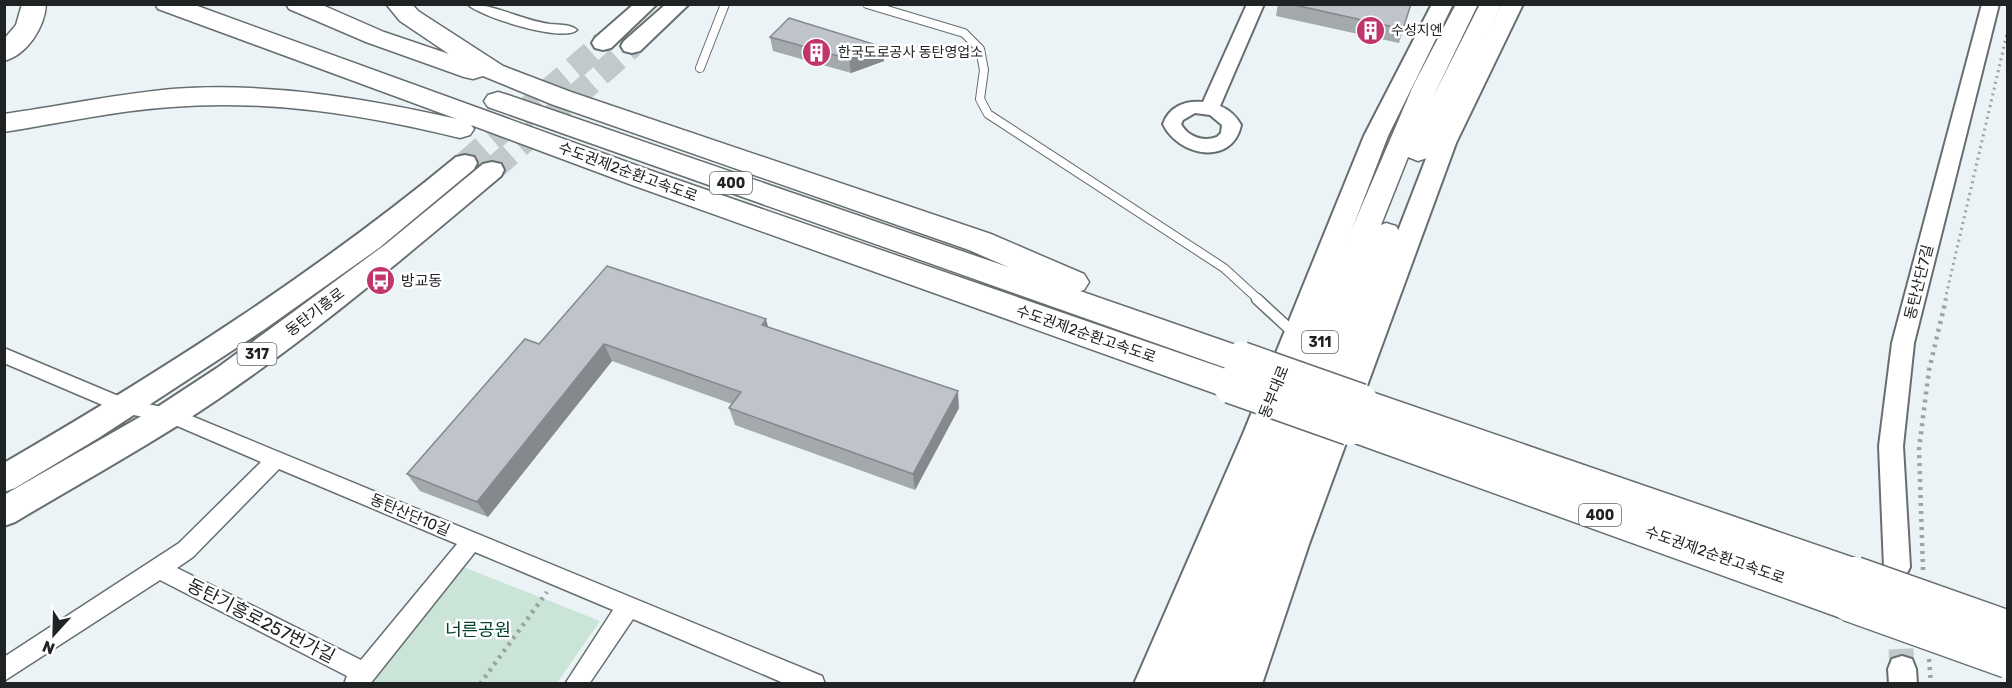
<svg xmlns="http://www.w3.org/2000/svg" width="2012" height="688" font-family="Rubik,'Noto Sans KR',sans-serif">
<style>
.green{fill:#cae4d7}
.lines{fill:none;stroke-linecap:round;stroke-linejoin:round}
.tertiary-tunnel{stroke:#c2c9cc;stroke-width:25;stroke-dasharray:25 13;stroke-linecap:butt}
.primary-tunnel{stroke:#c2c9cc;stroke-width:24;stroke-dasharray:24 12;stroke-linecap:butt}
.service-far1-casing{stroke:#676e70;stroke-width:10}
.service-casing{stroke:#676e70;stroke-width:13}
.minor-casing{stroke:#676e70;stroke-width:3}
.tertiary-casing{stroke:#676e70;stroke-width:4}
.primary-casing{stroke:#676e70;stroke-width:4}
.trunk-casing{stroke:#676e70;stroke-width:3}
.motorway-casing{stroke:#676e70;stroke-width:3}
.path-far1{stroke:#9ca2a5;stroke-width:3;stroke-dasharray:2 4;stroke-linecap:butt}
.path{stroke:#9ca2a5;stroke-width:4.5;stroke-dasharray:3 5;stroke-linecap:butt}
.service-far1{stroke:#fff;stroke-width:8}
.service{stroke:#fff;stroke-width:10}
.minor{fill:#fff;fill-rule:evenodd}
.tertiary{fill:#fff;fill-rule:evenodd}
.primary{fill:#fff;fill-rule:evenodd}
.trunk{fill:#fff;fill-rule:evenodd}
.motorway{fill:#fff;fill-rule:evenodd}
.motorway-bridge-casing{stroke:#676e70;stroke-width:39;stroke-linecap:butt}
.motorway-bridge{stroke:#fff;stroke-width:36}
.wall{fill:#a3a9ad}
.shaded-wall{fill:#85898d}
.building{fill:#bec4c9;stroke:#85898d;stroke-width:1.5}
.labels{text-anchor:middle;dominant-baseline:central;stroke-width:5;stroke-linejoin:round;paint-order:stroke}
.far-poi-label{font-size:14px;fill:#202324;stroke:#fff;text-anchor:start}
.shield{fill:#fff;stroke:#636566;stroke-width:1.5}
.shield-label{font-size:14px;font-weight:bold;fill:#202324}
.street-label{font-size:15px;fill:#202324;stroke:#fff}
.poi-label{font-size:15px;fill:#202324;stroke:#fff;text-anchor:start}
.near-street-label{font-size:18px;fill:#202324;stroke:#fff}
.near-park-label{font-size:18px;fill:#04432e;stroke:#fff}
</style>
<rect width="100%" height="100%" fill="#ebf3f6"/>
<path class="green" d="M461,566L600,621L557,683L367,684Z"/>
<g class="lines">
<path class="tertiary-tunnel" d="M1899,611L1902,669"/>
<path class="primary-tunnel" d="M465,163L603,43
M492,170L632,46"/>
<defs>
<path id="service-far1" d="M867,4L964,33L980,49L984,70L980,99L988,114L1224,268L1259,300
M700,68L725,4"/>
<path id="service" d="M1257,299L1295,334"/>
<path id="minor" d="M467,4C495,4 521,20 550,24C559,25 571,24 577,30C564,43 480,17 467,4Z
M4,348L128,400L177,410L822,676L825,684H786L633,619L589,684H565L613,610L475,552L370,684H344L347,676L160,580L4,681V657L179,543L261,462L168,422L119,412L4,363ZM279,469L457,544L361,660L177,568L193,557Z"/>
<path id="tertiary" d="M1247,4H1264L1220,106C1230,110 1236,116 1241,125C1232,167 1178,156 1163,124C1169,107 1185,100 1203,102ZM1195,113L1210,115L1222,125L1221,133L1217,137C1203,142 1188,137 1181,124L1183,120Z
M1982,4H1999L1914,343L1903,446L1910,567L1906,575L1897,579L1888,575L1884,567L1879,446L1892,343Z
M1902,656L1912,659L1916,669L1917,684H1889L1888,669L1892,659Z"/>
<path id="primary" d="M634,4H657L611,48L603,50L595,48L592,43L595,38Z
M666,4H689L640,51L632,53L624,51L621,46L624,41Z
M1432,4H1453L1388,136L1273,434L1170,684H1134L1243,434L1364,136Z
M1502,4H1523L1456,143L1309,544L1262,684H1226L1277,544L1432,143Z
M465,155L474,157L477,163L474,169L379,248L265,329L100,437L15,488L4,492V463C164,370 314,274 456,157Z
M492,162L501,164L504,170L501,176C399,262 292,353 180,424C126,458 70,489 15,522L4,526V495L159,406L217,368L386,244L483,164Z"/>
<path id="trunk" d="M1456,4H1478L1433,97L1480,4H1502L1431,152L1427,158L1418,161L1408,157L1381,225L1386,223L1396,226L1400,233L1232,684H1164L1315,315L1414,84Z"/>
<path id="motorway" d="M22,4H46C45,27 27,55 4,61V39L16,25Z
M155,4H192L652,171L1243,375L1248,385L1243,395L1231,399L1219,395L632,185L471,125L474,129L470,135L460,138C365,115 269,99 171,107C115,111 60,123 4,132V114C60,106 116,94 172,89C268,82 363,98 457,119L158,9Z
M286,4H320L384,32L449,54L400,21L386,4H412L418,11L503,66L571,92L991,234L1084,274L1089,282L1084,290L1080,291L1253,351L1258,360L1253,369L1241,373L1229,369L488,107L484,101L488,95L498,92L508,95L1008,267L969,250L551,104L483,76L473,79L464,77L366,42L289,9Z
M1360,388L1869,563L1874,575L1869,587L1862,590L1869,603L1863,616L1849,621L1338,437L1332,427L1338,417L1350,413L1343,402L1348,392Z"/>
</defs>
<use href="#service-far1" class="service-far1-casing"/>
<use href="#service" class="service-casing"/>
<use href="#minor" class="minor-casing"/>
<use href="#tertiary" class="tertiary-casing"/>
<use href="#primary" class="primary-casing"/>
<use href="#trunk" class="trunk-casing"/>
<use href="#motorway" class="motorway-casing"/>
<path class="path-far1" d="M1945,300L2008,29"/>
<path class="path" d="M1923,570L1919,449L1929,370L1946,299
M1929,659L1931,684
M480,684L547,592"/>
<use href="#service-far1" class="service-far1"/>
<use href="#service" class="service"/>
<use href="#minor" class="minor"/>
<use href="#tertiary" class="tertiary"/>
<use href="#primary" class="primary"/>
<use href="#trunk" class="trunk"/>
<use href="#motorway" class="motorway"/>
<defs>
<path id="motorway-bridge" d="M1241,360L1360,402
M1231,385L1350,427
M1855,575L2008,629
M1849,603L2008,660"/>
</defs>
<use href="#motorway-bridge" class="motorway-bridge-casing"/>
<use href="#motorway-bridge" class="motorway-bridge"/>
</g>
<path class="wall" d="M1278,4H1411L1399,43L1276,16Z
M770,37L884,61L851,73L773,51Z
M768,327L959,408L915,490L735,425L729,408L732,404L612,361L488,517L420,491L407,474L539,344Z"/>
<path class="shaded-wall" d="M883,47L884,61L851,73L849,59Z
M766,319L771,337L762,325Z
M604,344L612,361L488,517L477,502Z
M958,391L959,408L915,490L913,474Z"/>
<path class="building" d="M1290,4H1411L1403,29Z
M789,18L883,47L849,59L770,37Z
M607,266L766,319L762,325L958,391L913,474L729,408L741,392L604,344L477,502L407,474L525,339L539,344Z"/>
<defs>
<symbol id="building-disc" viewBox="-11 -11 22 22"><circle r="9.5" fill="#c0356c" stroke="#fff"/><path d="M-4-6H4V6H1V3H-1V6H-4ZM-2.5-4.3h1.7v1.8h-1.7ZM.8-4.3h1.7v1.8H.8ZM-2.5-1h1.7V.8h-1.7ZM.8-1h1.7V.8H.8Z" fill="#fff"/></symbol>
<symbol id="bus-disc" viewBox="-11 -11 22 22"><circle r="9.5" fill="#c0356c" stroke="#fff"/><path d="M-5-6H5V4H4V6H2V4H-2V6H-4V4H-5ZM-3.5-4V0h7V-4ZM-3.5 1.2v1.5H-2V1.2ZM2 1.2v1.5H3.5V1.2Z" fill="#fff"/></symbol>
</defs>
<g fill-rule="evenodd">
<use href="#building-disc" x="1354" y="14" width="33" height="33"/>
<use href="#building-disc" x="800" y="36" width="33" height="33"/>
<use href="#bus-disc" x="364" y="264" width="33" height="33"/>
</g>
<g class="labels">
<g class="far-poi-label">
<text x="1391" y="30">수성지엔</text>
<text x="838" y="52">한국도로공사 동탄영업소</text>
</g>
<g class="shield">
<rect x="710" y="172" width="42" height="22" rx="4.5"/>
<rect x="1302" y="331" width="36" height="22" rx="4.5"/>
<rect x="237.5" y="343" width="39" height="22" rx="4.5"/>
<rect x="1579" y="504" width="42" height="22" rx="4.5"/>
</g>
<g class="shield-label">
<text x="731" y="183">400</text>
<text x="1320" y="342">311</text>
<text x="257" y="354">317</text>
<text x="1600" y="515">400</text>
</g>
<g class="street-label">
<text transform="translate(628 172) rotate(20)">수도권제2순환고속도로</text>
<text transform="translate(1919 282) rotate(-76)">동탄산단7길</text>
<text transform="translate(315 312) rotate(-37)">동탄기흥로</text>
<text transform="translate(1086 334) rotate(19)">수도권제2순환고속도로</text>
<text transform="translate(1274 392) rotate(-68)">동부대로</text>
<text transform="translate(410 515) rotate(23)">동탄산단10길</text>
<text transform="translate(1715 555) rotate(19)">수도권제2순환고속도로</text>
</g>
<g class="poi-label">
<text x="401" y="281">방교동</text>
</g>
<g class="near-street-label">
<text transform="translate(261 621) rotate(27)">동탄기흥로257번가길</text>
</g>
<g class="near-park-label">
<text x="478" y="630">너른공원</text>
</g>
</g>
<rect width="2012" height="688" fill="none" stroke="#202324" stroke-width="12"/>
<g transform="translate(54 634) rotate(202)" stroke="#ffffff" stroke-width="4.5" paint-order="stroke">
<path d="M0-4.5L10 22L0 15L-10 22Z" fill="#202324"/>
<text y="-9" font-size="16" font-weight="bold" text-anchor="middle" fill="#202324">N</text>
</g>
</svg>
